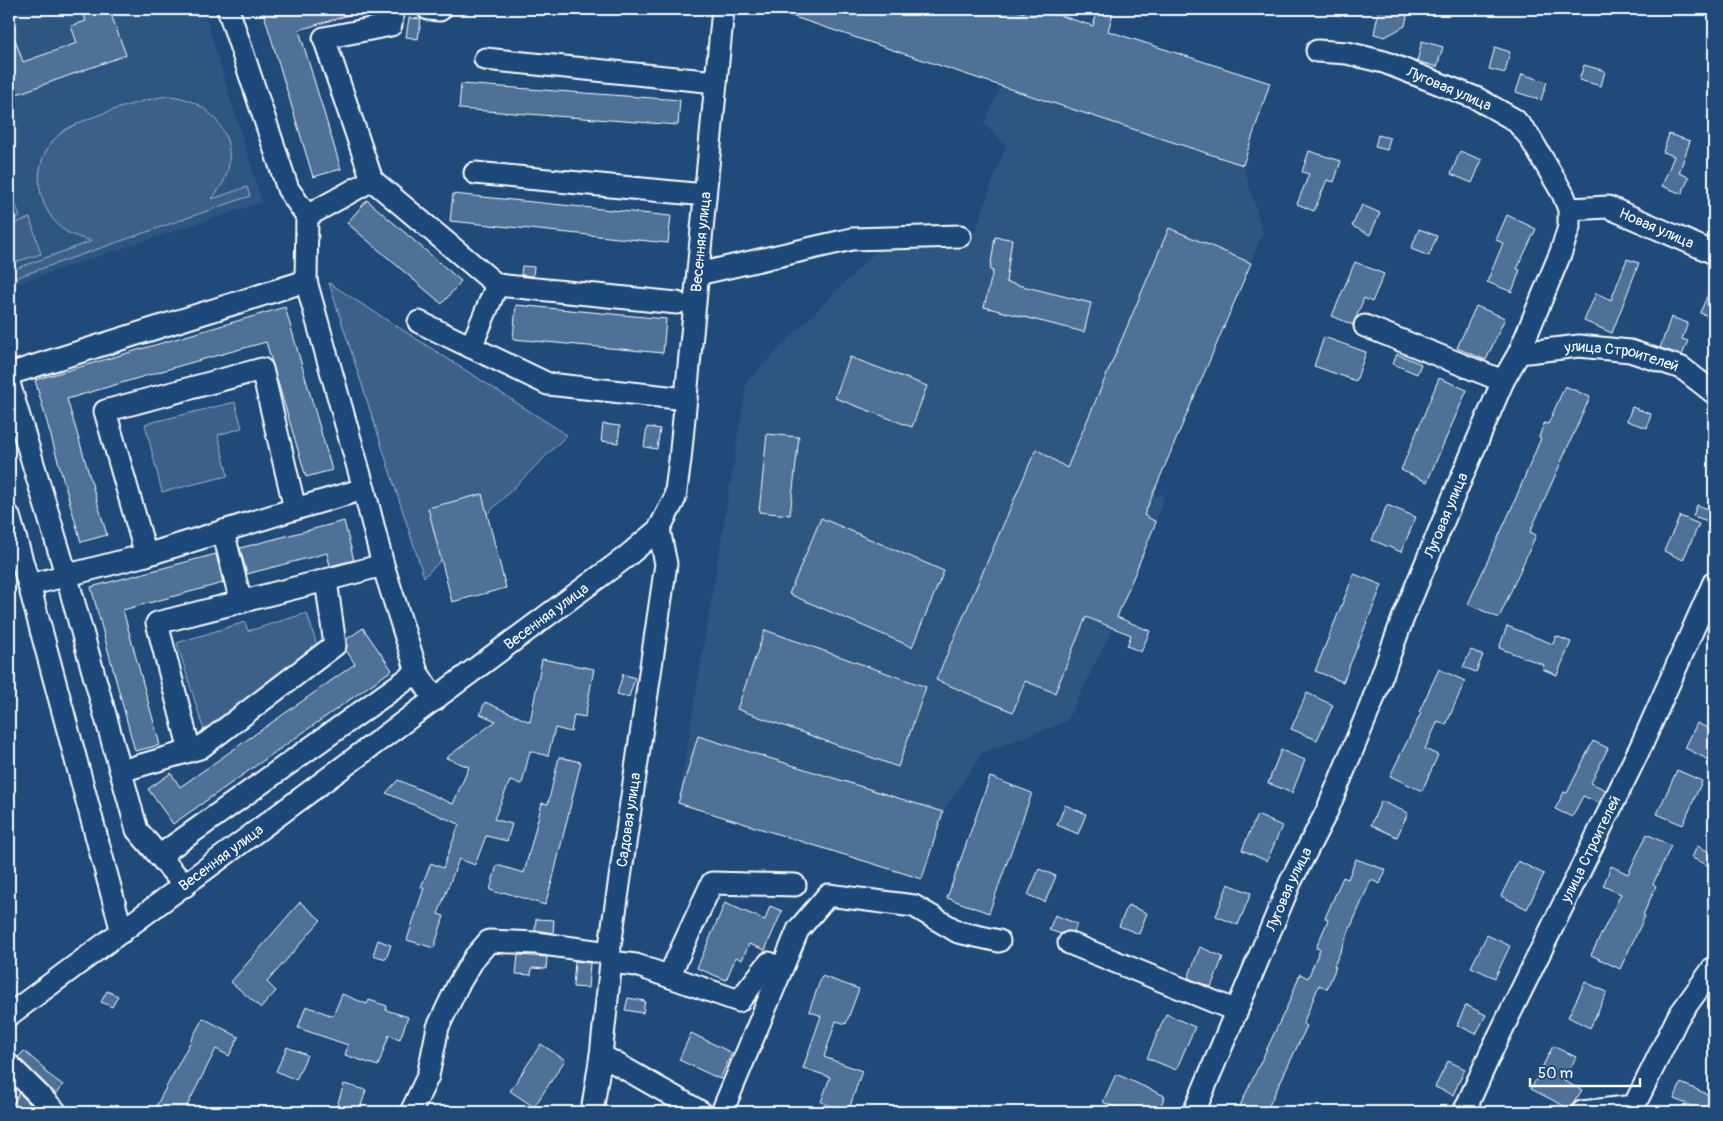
<svg xmlns="http://www.w3.org/2000/svg" width="1723" height="1121" font-family="Pangolin,sans-serif">
<style>
.built{fill:#2e5683}
.green{fill:#3c618b;stroke:#9eb0c5}
.building{fill:#507197;stroke:#fff}
.lines{fill:none;stroke-linecap:round;stroke-linejoin:round}
.minor-casing{stroke:#fff;stroke-width:25}
.minor{stroke:#1f4a7a;stroke-width:21}
.labels{text-anchor:middle;dominant-baseline:central;stroke-width:4;stroke-linejoin:round;paint-order:stroke}
.street-label{font-size:15px;fill:#fff;stroke:#1f4a7a}
</style>
<rect width="100%" height="100%" fill="#1f4a7a"/>
<filter id="ink" filterUnits="userSpaceOnUse"><feTurbulence type="fractalNoise" baseFrequency=".02" numOctaves="2"/><feDisplacementMap in="SourceGraphic" scale="10" xChannelSelector="R" yChannelSelector="G"/><feConvolveMatrix kernelMatrix="1 2 1 2 8 2 1 2 1" color-interpolation-filters="sRGB"/></filter>
<g filter="url(#ink)">
<path class="built" d="M9,9H203L262,202L9,286Z
M1026,9H1040L1269,83L1243,165L1263,232L1152,496L1165,494L1156,522L1113,628L1066,722L983,752L943,812L922,879L678,803L747,381L901,226L975,232L1006,145L984,124L1001,86Z
M9,1072L50,1112H9Z"/>
<path class="green" d="M169,96C209,99 240,136 226,176C223,185 217,192 212,199L247,187L250,196L9,280V271L92,241C82,238 72,236 64,230C33,206 30,158 61,133C76,120 149,97 169,96Z
M12,193L20,217L9,221V194Z
M30,218L41,254L9,264V225Z
M329,283L567,435L424,577Z
M235,402L242,428L218,435L228,476L162,492L145,424Z
M307,613L317,646L205,734L177,643L245,622L248,631Z"/>
<path class="building" d="M82,9H109L126,55L9,97V25H10L23,62L77,43L71,26L86,21Z
M270,9H359V12L299,30L341,169L313,177L263,11Z
M776,9H1012L1024,13L1026,9H1040L1093,26L1098,9H1114L1108,31L1270,83L1243,165L1001,86L776,11Z
M1379,9H1392L1408,12L1405,26L1385,37L1374,34Z
M409,18L421,19L418,39L406,37Z
M1422,41L1443,47L1437,67L1417,61Z
M1495,47L1510,52L1505,73L1489,69Z
M1584,65L1605,71L1601,86L1579,80Z
M1522,74L1547,82L1541,100L1516,92Z
M461,84L680,100L678,125L459,109Z
M1669,134L1690,141L1679,173L1689,177L1682,194L1662,186L1674,156L1663,152Z
M1378,135L1390,138L1387,150L1375,147Z
M1309,151L1341,161L1334,182L1327,180L1314,211L1297,204L1309,174L1302,172Z
M1460,151L1482,160L1472,183L1451,174Z
M453,194L671,216L668,243L450,221Z
M367,200L461,281L442,304L347,223Z
M1362,205L1380,213L1370,235L1352,226Z
M1507,215L1536,229L1517,269L1520,270L1512,292L1487,282L1503,243L1496,240Z
M1169,228L1251,263L1144,515L1156,522L1117,617L1150,631L1141,652L1127,646L1131,635L1086,617L1055,693L1025,681L1013,712L936,680L1036,449L1067,468Z
M1419,229L1437,236L1429,256L1411,249Z
M995,237L1012,239L1006,282L1091,303L1084,332L984,307L993,271L990,270Z
M1627,259L1639,263L1612,333L1584,321L1596,293L1611,300Z
M1355,262L1384,274L1372,302L1364,298L1353,325L1332,316Z
M522,266L534,267L533,276L521,275Z
M1714,280V318L1700,313Z
M516,305L666,319L663,353L513,339Z
M1476,306L1505,318L1486,360L1457,348Z
M285,307L332,470L306,477L266,342L186,364L67,399L107,535L81,542L35,380Z
M1671,317L1688,323L1682,339L1688,341L1682,355L1660,348Z
M1324,337L1366,352L1356,381L1314,366Z
M1397,354L1421,364L1417,374L1393,364Z
M850,357L927,386L912,427L835,398Z
M1439,378L1467,390L1427,482L1401,470Z
M1565,386L1590,397L1530,532L1536,535L1499,618L1468,604L1512,507L1541,438L1539,437L1544,423L1548,424Z
M1632,407L1651,414L1647,428L1627,421Z
M603,424L620,426L618,443L601,441Z
M647,427L660,429L657,449L644,447Z
M767,434L799,437L790,515L759,512Z
M482,494L506,588L452,602L428,508Z
M1387,505L1416,517L1401,552L1372,540Z
M1697,505L1714,511L1711,522L1693,516Z
M1680,516L1699,524L1683,560L1664,551Z
M821,518L944,571L912,647L789,594Z
M344,521L354,560L330,566L327,553L247,574L240,548Z
M216,554L223,583L123,610L160,745L135,751L91,587Z
M1354,574L1382,585L1343,682L1315,671Z
M1507,626L1553,644L1556,636L1571,642L1557,675L1542,669L1544,665L1499,648Z
M363,628L392,670L173,824L148,789L171,773L180,787L355,664L346,650L347,639Z
M765,630L926,687L898,767L737,709Z
M1471,650L1483,655L1476,672L1463,667Z
M542,659L594,669L585,717L574,715L571,732L555,728L548,756L530,751L522,784L510,781L494,819L512,824L507,841L486,836L475,865L459,859L438,914L444,916L434,948L407,940L424,888L421,887L431,863L443,868L459,824L386,793L398,780L453,804L469,767L446,758L496,721L480,714L485,702L530,722Z
M1439,669L1465,681L1446,725L1438,721L1425,749L1438,755L1422,791L1390,776L1421,713L1419,712Z
M623,674L635,678L629,697L617,694Z
M1307,693L1333,705L1317,740L1291,729Z
M1697,723L1714,731V750L1709,760L1685,748Z
M698,736L943,812L922,879L678,803Z
M1593,741L1608,748L1591,783L1606,790L1599,803L1583,796L1572,817L1555,809L1564,792L1567,793Z
M1281,750L1305,760L1292,793L1268,783Z
M559,757L581,762L553,878L545,905L503,892L502,894L490,890L497,865L524,873L542,803L548,804Z
M1677,770L1702,781L1683,825L1657,814Z
M990,777L1032,793L989,913L947,898Z
M1381,801L1408,813L1397,837L1371,825Z
M1065,805L1086,814L1078,834L1057,825Z
M1257,815L1282,826L1267,861L1242,850Z
M1647,834L1671,846L1653,884L1656,886L1643,915L1645,916L1620,969L1591,955L1621,894L1603,886L1611,866L1628,874Z
M1697,846L1714,854V868L1692,858Z
M1356,859L1386,870L1380,884L1371,880L1334,966L1336,967L1327,989L1319,985L1303,1024L1307,1026L1266,1112H1237L1290,1000L1300,974L1308,978L1320,949L1316,948L1328,920L1325,918L1343,877L1348,879Z
M1518,861L1544,874L1527,909L1501,896Z
M1039,869L1056,876L1045,902L1028,895Z
M1228,884L1251,893L1238,925L1216,916Z
M300,902L321,920L267,982L276,991L261,1008L231,982Z
M725,903L765,920L770,906L782,911L765,950L749,944L742,960L736,957L726,980L697,968Z
M1128,905L1147,913L1139,934L1119,926Z
M1055,915L1077,924L1074,932L1067,931L1061,934L1049,930Z
M536,919L554,920L553,933L535,930Z
M1487,935L1510,946L1495,978L1471,967Z
M378,940L391,945L386,959L373,955Z
M1200,947L1223,957L1211,987L1188,978Z
M518,955L547,957L546,969L532,968L531,975L516,974Z
M575,961L590,963L588,988L573,987Z
M822,976L859,989L846,1024L836,1021L824,1057L862,1071L848,1112L821,1102L830,1077L803,1068L821,1016L809,1011Z
M1585,982L1607,992L1590,1028L1568,1017Z
M107,991L118,996L112,1007L101,1002Z
M342,994L367,1004L369,1000L387,1006L386,1010L408,1017L400,1039L389,1035L378,1066L345,1055L348,1045L298,1028L306,1006L333,1016Z
M628,998L645,1001L643,1013L625,1010Z
M1466,1005L1486,1015L1476,1034L1457,1025Z
M1166,1014L1195,1027L1176,1070L1147,1058Z
M203,1018L239,1037L229,1056L216,1049L184,1112H153Z
M691,1033L732,1053L720,1079L679,1060Z
M541,1044L565,1060L534,1107L510,1091Z
M1553,1046L1576,1057L1564,1081L1582,1090L1570,1109L1531,1089Z
M287,1047L307,1055L296,1080L276,1071Z
M24,1051L45,1069L44,1071L63,1085L56,1094L18,1057Z
M1448,1061L1465,1069L1453,1095L1435,1087Z
M1116,1074L1165,1096L1158,1112H1126L1103,1102Z
M1681,1083L1714,1097V1112H1706L1674,1099Z
M344,1084L366,1090L359,1112H335Z
M19,1093L32,1106L29,1112H9Z"/>
<g class="lines">
<defs>
<g id="minor">
<path d="M228,9L288,189L307,216L306,281"/>
<path d="M428,9L440,10"/>
<path d="M485,59L716,82"/>
<path d="M475,173L705,195"/>
<path d="M372,180L497,285L471,347"/>
<path id="s1" d="M1569,209L1608,207L1714,253"/>
<path d="M307,216L372,180L324,38L391,25L393,9"/>
<path d="M698,274L852,239L960,236"/>
<path d="M497,285L677,303"/>
<path d="M419,322L548,384L686,399"/>
<path d="M1365,326L1503,381"/>
<path id="s2" d="M1519,353L1579,346L1630,351L1682,368L1714,393"/>
<path d="M9,374L306,281L364,489L295,509L146,555L29,585"/>
<path d="M9,383L66,574L137,830L185,886"/>
<path d="M364,489L383,565L417,672L435,700"/>
<path d="M9,516L29,585L122,932"/>
<path d="M223,531L241,602"/>
<path d="M146,555L105,411L262,369L295,509"/>
<path d="M326,580L383,565"/>
<path d="M121,771L200,748L335,645L326,580L157,623L190,751"/>
<path d="M159,856L417,672"/>
<path d="M1069,943L1237,1011"/>
<path d="M611,962L636,965L739,1001L769,963"/>
<path d="M669,976L712,883L795,885"/>
<path id="s3" d="M9,1015L626,557L659,529L675,498L680,460L723,9"/>
<path d="M601,1055L701,1112"/>
<path d="M9,1065L56,1112"/>
<path d="M411,1112L428,1076L438,1027L458,985L475,957L489,941L536,943L609,953"/>
<path id="s4" d="M592,1112L601,1055L611,962L609,953L666,564L659,529"/>
<path d="M722,1112L798,930L828,895L914,906L958,932L999,941"/>
<path id="s5" d="M1194,1112L1291,881L1327,811L1371,705L1403,618L1455,493L1503,381L1519,353L1561,252L1569,227V209L1563,194L1529,136L1515,120L1476,98L1384,62L1347,53L1317,51"/>
<path id="s6" d="M1464,1112L1492,1050L1642,744L1714,582"/>
<path d="M1582,1112L1634,1106L1678,1017L1714,967"/>
</g>
</defs>
<use href="#minor" class="minor-casing"/>
<use href="#minor" class="minor"/>
</g>
</g>
<g class="labels">
<g class="street-label">
<text transform="translate(1449 89) rotate(23)">Луговая улица</text>
<text stroke="none"><textPath href="#s1" startOffset="92">Новая улица</textPath></text>
<text stroke="none"><textPath href="#s3" startOffset="1104">Весенняя улица</textPath></text>
<text stroke="none"><textPath href="#s2" startOffset="104">улица Строителей</textPath></text>
<text stroke="none"><textPath href="#s5" startOffset="648">Луговая улица</textPath></text>
<text stroke="none"><textPath href="#s3" startOffset="669">Весенняя улица</textPath></text>
<text stroke="none"><textPath href="#s4" startOffset="295">Садовая улица</textPath></text>
<text stroke="none"><textPath href="#s6" startOffset="292">улица Строителей</textPath></text>
<text stroke="none"><textPath href="#s3" startOffset="264">Весенняя улица</textPath></text>
<text stroke="none"><textPath href="#s5" startOffset="242">Луговая улица</textPath></text>
</g>
</g>
<rect width="1723" height="1121" fill="none" stroke="#1f4a7a" stroke-width="30"/>
<rect x="15" y="15" width="1693" height="1091" fill="none" stroke="#fff" stroke-width="2" filter="url(#ink)"/>
<path d="M1530 1078v8h110v-8" fill="none" stroke="#ffffff" stroke-width="2.5"/>
<text x="1538" y="1078" font-size="15" fill="#ffffff" stroke="#1f4a7a" stroke-width="4" paint-order="stroke">50 m</text>
</svg>
